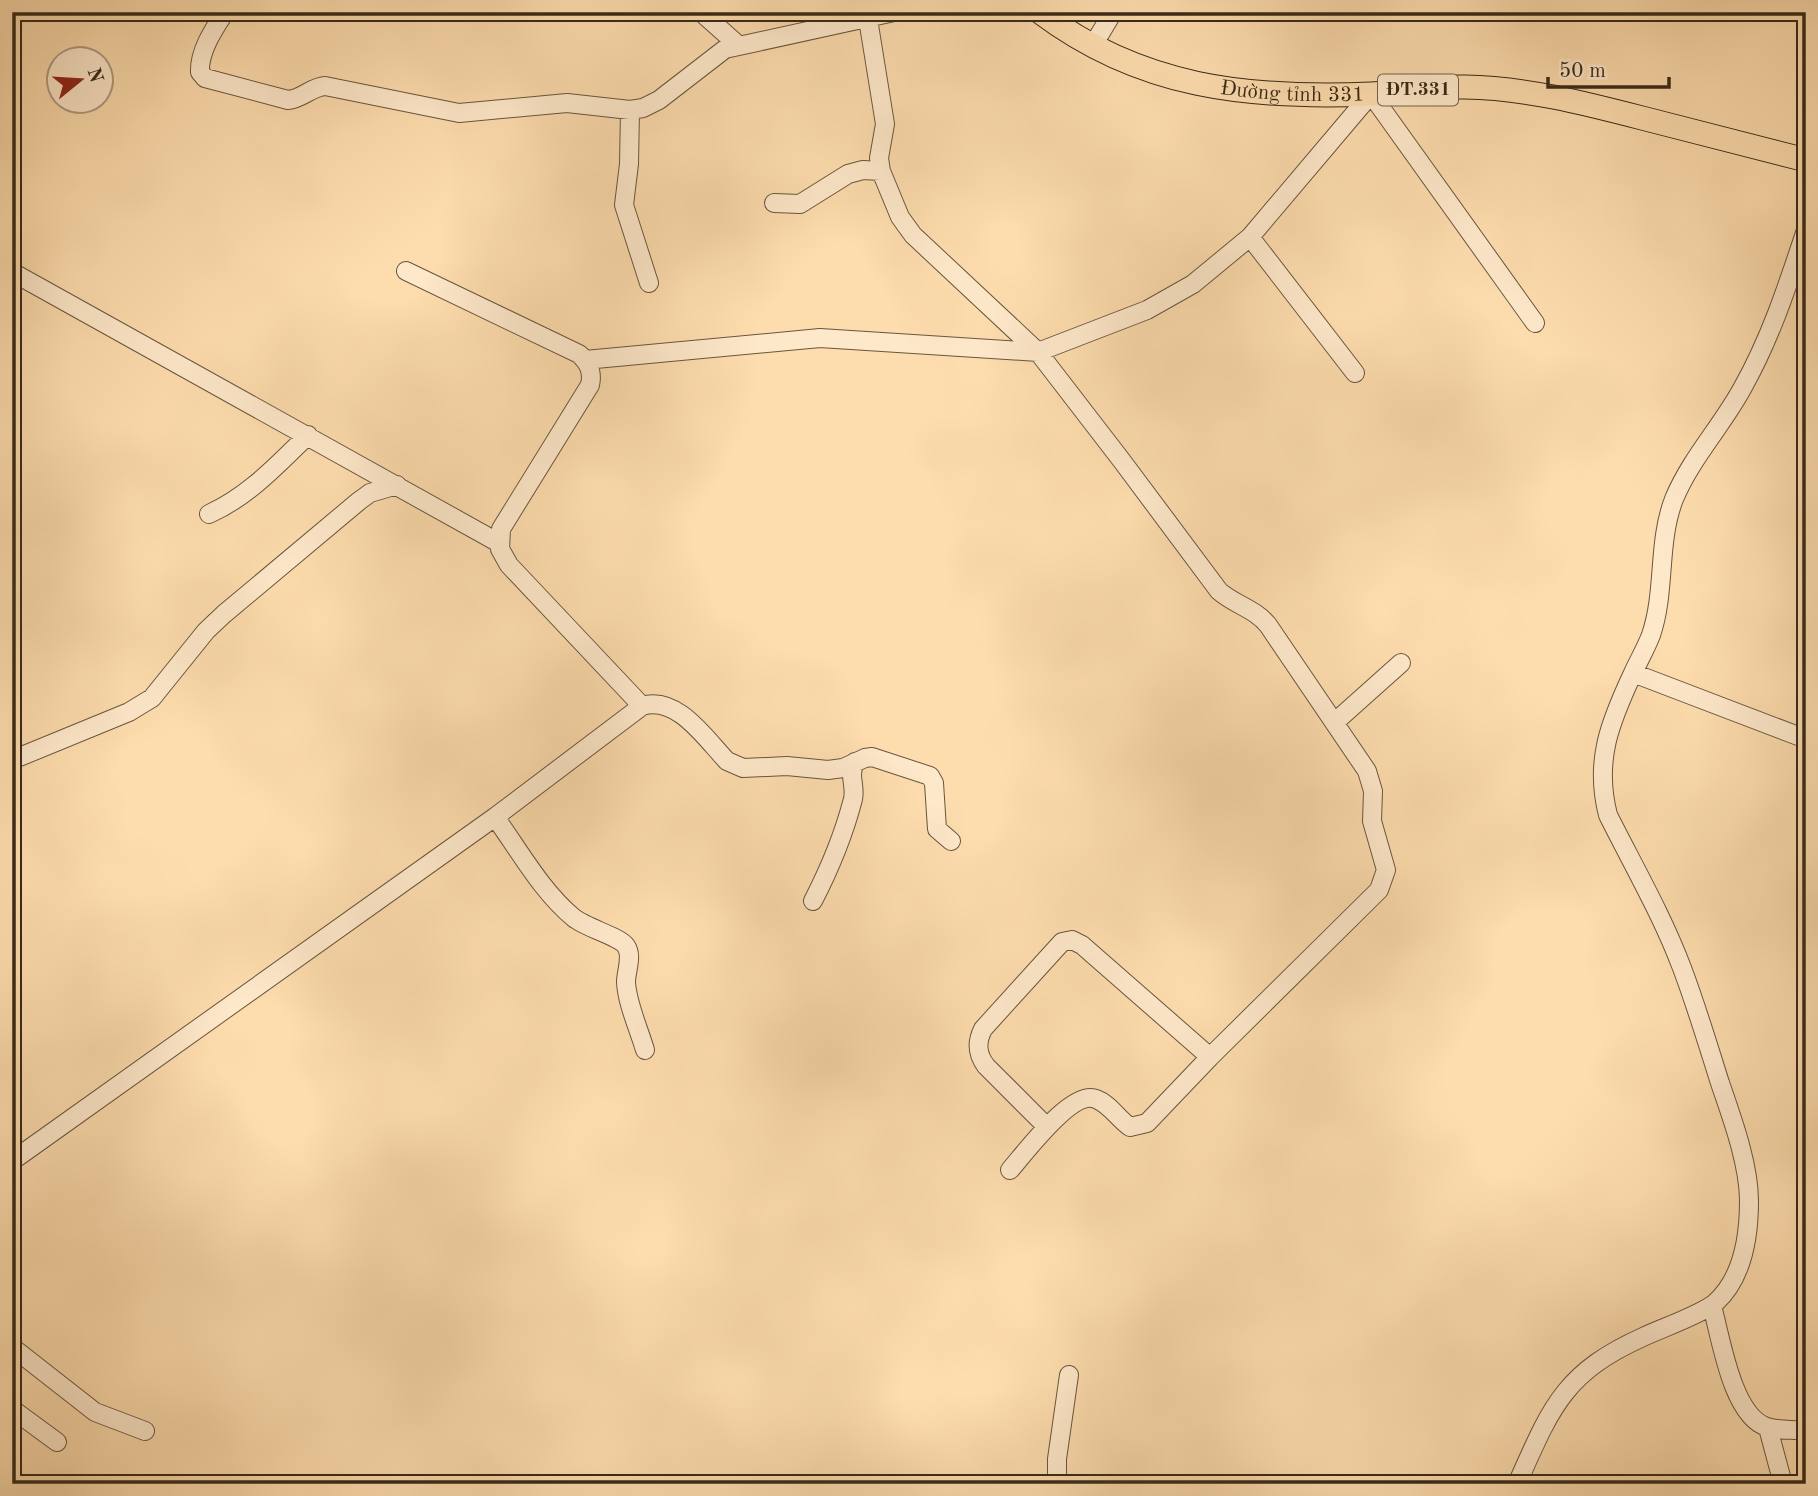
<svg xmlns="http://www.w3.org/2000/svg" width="1818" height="1496" font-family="'Old Standard TT',serif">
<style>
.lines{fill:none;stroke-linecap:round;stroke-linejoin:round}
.minor-casing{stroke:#69563e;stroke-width:20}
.major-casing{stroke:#382a18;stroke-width:25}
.minor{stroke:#fee8ca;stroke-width:18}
.major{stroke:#fddcae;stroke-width:23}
.labels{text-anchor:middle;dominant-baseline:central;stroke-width:7;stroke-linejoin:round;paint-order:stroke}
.shield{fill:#fee8ca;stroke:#73634d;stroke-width:2}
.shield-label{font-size:19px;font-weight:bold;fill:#382a18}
.street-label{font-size:21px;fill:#382a18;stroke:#fee8ca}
</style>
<rect width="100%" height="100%" fill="#fddcae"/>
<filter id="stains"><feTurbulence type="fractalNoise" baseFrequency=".00286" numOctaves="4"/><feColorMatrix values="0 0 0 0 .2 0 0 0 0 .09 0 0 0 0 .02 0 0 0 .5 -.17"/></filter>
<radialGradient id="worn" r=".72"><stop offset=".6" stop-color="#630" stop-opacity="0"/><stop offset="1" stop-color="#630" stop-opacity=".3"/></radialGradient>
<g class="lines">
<defs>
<path id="minor" d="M225,12C214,29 199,51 200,72L205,78L288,100C302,99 311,87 325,86L459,113L567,103L630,110L643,108L659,100L725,49L894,12
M701,12L738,45
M868,19L885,124L879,158L881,171L900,217L913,235L1038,352L1122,461L1219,591C1235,605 1254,608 1268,625L1367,771L1373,791L1372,821L1386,870L1379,890L1210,1057L1147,1123L1130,1127C1118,1119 1110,1104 1096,1099C1072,1089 1025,1153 1010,1170
M1092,47L1113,12
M630,110L629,164L624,205L649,283
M774,203L800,204L848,174L863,170L881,171
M1250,237L1355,373
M406,271L579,354C589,363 593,372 590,385L501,529L500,549L509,565L642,706
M12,272L499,543
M585,360L820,338L1038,352L1147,310L1193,284L1250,237L1371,94L1535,323
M209,514C249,496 277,465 308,435
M1633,673L1806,739
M1335,722L1401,663
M12,760L129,712L152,698L206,631L224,614L359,501L370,493L397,485
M495,817C519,850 542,892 574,918C587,928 620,937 626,946C633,956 626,971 626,982C627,1004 639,1029 645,1050
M813,901C830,868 844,834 853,799C856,785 848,777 855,762
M1047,1127L986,1066C977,1054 976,1043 983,1029L1062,942L1072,940L1082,945L1210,1057
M12,1161L495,817L642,706C677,695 705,738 727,761L743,768L787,766L828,770L843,768L865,758L872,757L930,776L934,783L937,829L951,841
M1712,1306C1721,1338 1732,1416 1767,1427C1779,1431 1794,1429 1806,1431
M12,1347L95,1412L145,1431
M12,1409L57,1442
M1768,1428L1783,1484
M1057,1484V1459L1069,1375
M1517,1484C1551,1408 1563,1373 1643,1337C1662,1328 1700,1315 1715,1303C1743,1278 1749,1237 1749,1201C1749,1164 1732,1118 1720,1083C1708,1045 1696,1005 1682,968C1662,915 1633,865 1608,815C1594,761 1610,722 1633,673C1639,660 1646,648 1651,635C1666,591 1657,543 1674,499C1691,458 1722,426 1743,387C1771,337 1788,284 1806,230"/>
<g id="major">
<path id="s1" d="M1040,12C1141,88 1248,99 1371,94C1402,93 1434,86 1465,87C1526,88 1584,103 1642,118C1696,132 1751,146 1806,160"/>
</g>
</defs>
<use href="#minor" class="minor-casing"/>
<use href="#major" class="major-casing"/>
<use href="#minor" class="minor"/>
<use href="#major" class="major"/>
</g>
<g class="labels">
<rect class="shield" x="1378" y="74.5" width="80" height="31" rx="5"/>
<g class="shield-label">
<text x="1418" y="90">ĐT.331</text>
</g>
<g class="street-label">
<text stroke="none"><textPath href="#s1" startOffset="270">Đường tỉnh 331</textPath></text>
</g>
</g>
<rect width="1818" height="1496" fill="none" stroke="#fddcae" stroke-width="42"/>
<rect x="14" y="14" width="1790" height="1468" fill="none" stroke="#382a18" stroke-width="3.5"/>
<rect x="21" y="21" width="1776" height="1454" fill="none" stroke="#382a18" stroke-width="2"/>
<g transform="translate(80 80) rotate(72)"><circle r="33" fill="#fee8ca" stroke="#af9c83" stroke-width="2"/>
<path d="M0-5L12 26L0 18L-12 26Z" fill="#8f2418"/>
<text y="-10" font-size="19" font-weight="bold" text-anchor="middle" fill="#382a18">N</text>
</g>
<path d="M1548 77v10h121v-10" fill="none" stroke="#382a18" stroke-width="3.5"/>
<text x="1559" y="77" font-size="21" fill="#382a18" stroke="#fee8ca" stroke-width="5" paint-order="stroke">50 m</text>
<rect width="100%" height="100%" filter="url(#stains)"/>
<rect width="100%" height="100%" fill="url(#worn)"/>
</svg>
